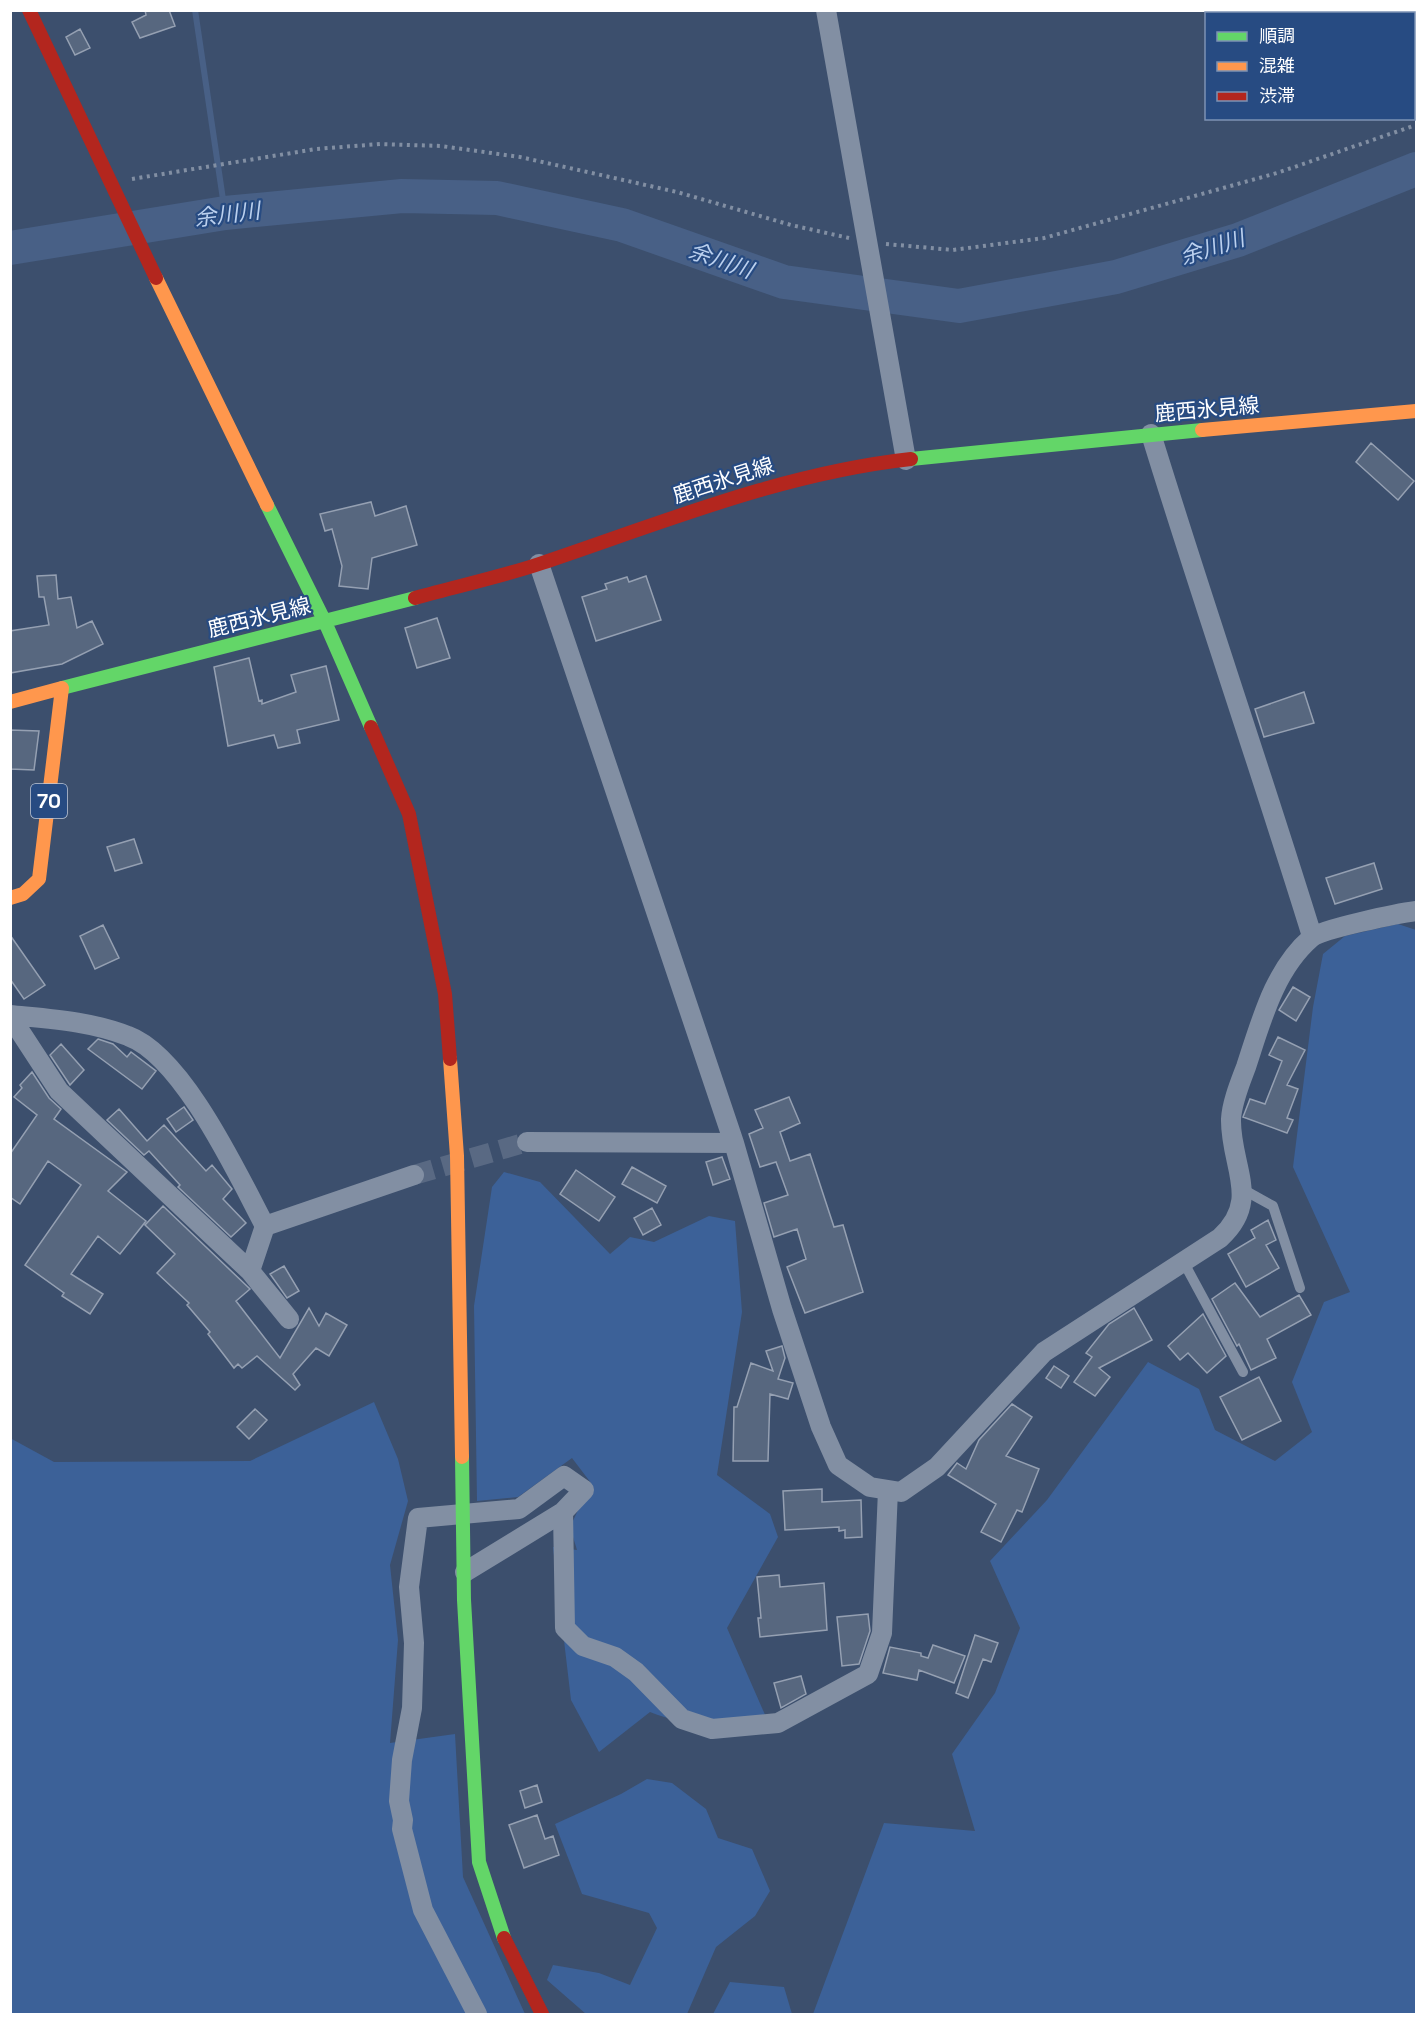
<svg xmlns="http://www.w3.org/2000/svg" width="1427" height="2025" font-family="'Space Grotesk','Noto Sans JP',sans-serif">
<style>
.green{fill:#3c6198}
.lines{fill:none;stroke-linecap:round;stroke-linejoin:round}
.stream{stroke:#486086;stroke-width:6}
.river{stroke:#486086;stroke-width:34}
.building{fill:#57677f;stroke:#95a0b2;stroke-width:1.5}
.street-tunnel{stroke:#596983;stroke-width:20;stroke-dasharray:20 10;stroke-linecap:butt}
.path{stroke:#828fa3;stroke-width:4;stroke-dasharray:3 4.5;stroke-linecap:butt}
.lane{stroke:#828fa3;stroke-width:10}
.street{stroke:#828fa3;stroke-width:20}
.fast{stroke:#63d668;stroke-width:14}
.slow{stroke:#ff974d;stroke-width:14}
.jam{stroke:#b3261e;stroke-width:14}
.labels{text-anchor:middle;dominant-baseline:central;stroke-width:4.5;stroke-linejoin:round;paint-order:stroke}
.shield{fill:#274b82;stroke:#bec9da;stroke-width:1.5}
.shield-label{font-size:20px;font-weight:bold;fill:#fff}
.street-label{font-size:21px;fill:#fff;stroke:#274b82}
.water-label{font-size:22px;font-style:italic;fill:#bbd0ee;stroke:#274b82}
</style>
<rect width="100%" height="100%" fill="#3c4f6d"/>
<path class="green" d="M1398,924L1416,930V2014H813L884,1823L975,1831L952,1754L995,1693L1020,1628L990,1561L1047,1500L1148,1362L1199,1389L1215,1430L1275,1461L1312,1432L1292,1382L1324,1302L1350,1292L1293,1167L1313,1007L1323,954L1345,936Z
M504,1172L540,1182L610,1254L630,1237L654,1242L709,1216L735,1221L742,1312L717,1475L770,1514L778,1537L727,1628L766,1717C726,1723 688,1728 650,1712L599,1752L571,1700L553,1547L577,1550L570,1527L591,1483L572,1458L518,1497L477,1501L474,1306L492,1187Z
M374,1402L398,1459L408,1501L390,1565L398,1640L390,1743L455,1734L463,1877L525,2014H11L10,1438L54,1462L250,1461Z
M647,1779L672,1783L706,1809L718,1838L752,1849L770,1891L755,1916L716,1947L687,2014H586L547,1980L553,1965L599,1973L630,1985L657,1928L649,1913L582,1894L555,1824L621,1794Z
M730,1982L784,1987L792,2014H713Z"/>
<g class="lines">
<path class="stream" d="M195,10L225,213"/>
<path class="river" d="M10,248L225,213L402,196L497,198L622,225L784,282L959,306L1116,277L1238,240L1416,169"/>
</g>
<path class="building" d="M145,10H169L175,26L140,38L132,22L146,15Z
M80,29L90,48L75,55L66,37Z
M1371,443L1414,481L1398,500L1356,462Z
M371,502L375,516L406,506L417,545L372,558L368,589L339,586L342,566L332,529L325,531L320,514Z
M56,575L58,599L71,597L77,628L92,621L103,644L62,664L10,673V631L49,625L44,597H39L37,576Z
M646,576L661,620L596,641L582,597L607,589L605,584L627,577L629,582Z
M437,618L450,658L417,668L405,628Z
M249,658L259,701L262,700V704L296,692L291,675L326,666L339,720L297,730L300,743L278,748L274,735L228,746L214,667Z
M1304,692L1314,723L1264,737L1255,709Z
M10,730L39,731L34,770L10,769Z
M134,839L142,863L115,871L107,847Z
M1374,863L1382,889L1335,904L1326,878Z
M103,925L119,958L95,969L80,936Z
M10,935L45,985L24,999L10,979Z
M1293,987L1310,997L1296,1021L1279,1010Z
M1278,1037L1305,1050L1287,1085L1298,1089L1287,1118L1293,1120L1287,1133L1243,1117L1250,1099L1265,1104L1282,1061L1269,1055Z
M98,1039L113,1044L127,1057L131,1052L156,1071L142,1089L88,1049Z
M61,1044L84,1070L70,1085L50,1055Z
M32,1072L49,1098L61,1109L54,1119L127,1172L108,1191L146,1221L120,1254L98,1236L71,1274L103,1294L90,1314L62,1296L64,1293L25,1265L81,1185L48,1161L20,1204L10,1197V1154L37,1115L14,1097L22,1088L20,1085Z
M789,1097L800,1123L780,1132L790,1161L810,1154L834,1227L843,1225L863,1292L805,1313L787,1267L806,1259L797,1229L774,1237L764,1203L788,1195L776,1162L760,1167L749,1134L763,1128L755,1110Z
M184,1107L193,1120L176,1132L167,1119Z
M119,1109L147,1141L164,1125L206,1171L212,1165L232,1189L223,1199L246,1223L231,1237L178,1187L180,1185L149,1151L144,1155L107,1120Z
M722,1157L730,1179L713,1185L706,1162Z
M632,1167L666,1186L657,1203L622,1184Z
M576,1170L615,1197L599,1221L560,1194Z
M163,1206L250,1289L236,1301L280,1358L309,1308L319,1326L326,1313L347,1325L329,1356L316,1348L293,1374L300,1385L295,1390L257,1356L242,1368L238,1364L234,1368L208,1334L210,1332L187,1305L189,1303L157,1273L175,1254L145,1225Z
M652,1208L661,1225L643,1235L634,1218Z
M1268,1220L1276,1240L1266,1245L1279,1268L1246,1287L1228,1254L1255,1238L1251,1230Z
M284,1266L299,1291L287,1298L270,1274Z
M1235,1283L1260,1317L1299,1295L1311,1315L1267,1339L1276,1358L1251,1370L1239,1344L1237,1346L1212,1299Z
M1134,1308L1152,1340L1099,1368L1110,1377L1095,1396L1074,1382L1092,1357L1086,1353L1109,1324Z
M1203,1314L1226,1356L1207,1373L1188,1353L1180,1360L1168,1346Z
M782,1346L785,1358L778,1379L793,1383L788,1399L770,1394L768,1461H733L734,1407H737L751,1363L773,1371L766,1351Z
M1054,1366L1069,1376L1061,1388L1046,1378Z
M1259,1377L1281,1421L1242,1440L1220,1397Z
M1012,1404L1032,1417L1006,1456L1039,1469L1022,1512L1017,1510L1001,1542L981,1532L996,1504L948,1475L957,1463L966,1469L979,1440Z
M255,1409L267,1420L249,1439L237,1427Z
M822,1489V1502L861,1500L862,1537L845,1538V1530L839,1531V1527L785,1530L783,1491Z
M779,1575L780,1587L824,1583L827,1630L760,1637L758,1618H761L757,1577Z
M868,1614L870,1631L859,1664L842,1666L837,1617Z
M975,1635L998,1643L991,1662L983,1659L968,1698L956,1693Z
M933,1645L965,1656L954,1683L919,1670L917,1680L883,1673L890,1647L921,1653V1656L928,1658Z
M801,1676L806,1694L781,1708L774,1683Z
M537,1785L542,1802L525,1808L520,1791Z
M537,1815L545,1839L553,1836L559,1855L524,1868L509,1825Z"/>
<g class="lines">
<path class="street-tunnel" d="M414,1175L527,1142"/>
<path class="path" d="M132,179L316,149L380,144L441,146L520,157L677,192L791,225L849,238
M886,244L953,250L1044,238L1277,173L1416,125"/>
<path class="lane" d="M1244,1190L1273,1206L1300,1288
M1183,1261L1243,1372"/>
<path class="street" d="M826,10L906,460
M1151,434C1203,603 1260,768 1312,936
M539,564L734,1143L782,1309L821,1427L838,1465L870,1487L901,1492L937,1467L1044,1352L1220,1238C1262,1200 1230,1166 1231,1119C1232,1102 1240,1083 1246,1067C1261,1022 1274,970 1311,938C1321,929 1400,913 1416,911
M10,1015C50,1019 90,1021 128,1036C183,1056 238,1175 265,1226L250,1271
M10,1016L59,1091L250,1271L289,1319
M527,1142L734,1143
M265,1226L414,1175
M563,1512L565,1628L583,1646L615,1657L636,1672L682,1719L712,1729L778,1723L868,1674L882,1633L888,1490
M465,1572L563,1512L584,1490L564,1476L519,1509L418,1518L409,1587L414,1643L412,1708L402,1760L399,1801L403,1820L402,1829L423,1910L477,2014"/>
<path class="fast" d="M911,459L1202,430
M267,505L325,622L371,727
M62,688L415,598
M462,1457L464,1600L479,1862L504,1938"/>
<path class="slow" d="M156,278L267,505
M1202,430L1416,411
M10,702L62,688L39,879L23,894L10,898
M450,1059L457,1156L462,1457"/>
<path class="jam" d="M29,10L156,278
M415,598C457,586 501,577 542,563C664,522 783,473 911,459
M371,727L409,814L445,994L450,1059
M504,1938L542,2014"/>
</g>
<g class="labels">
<rect class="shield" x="31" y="784" width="36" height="34" rx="4.5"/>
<g class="shield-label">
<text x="49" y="801">70</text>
</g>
<g class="street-label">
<text transform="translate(1207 409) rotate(-5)">鹿西氷見線</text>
<text transform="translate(723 480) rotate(-18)">鹿西氷見線</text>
<text transform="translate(259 617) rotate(-14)">鹿西氷見線</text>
</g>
<g class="water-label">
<text transform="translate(227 214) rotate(-7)">余川川</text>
<text transform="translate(1212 247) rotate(-18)">余川川</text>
<text transform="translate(721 260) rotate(19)">余川川</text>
</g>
</g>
<rect width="1427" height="2025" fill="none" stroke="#ffffff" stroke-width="24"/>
<rect x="1205" y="12" width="210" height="108" fill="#274b82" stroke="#7d93b4" stroke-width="1.5"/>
<rect x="1217" y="32" width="30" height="9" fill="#63d668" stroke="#7d93b4" stroke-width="1.5"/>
<text x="1259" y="42" font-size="18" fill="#ffffff">順調</text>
<rect x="1217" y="62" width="30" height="9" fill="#ff974d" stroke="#7d93b4" stroke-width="1.5"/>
<text x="1259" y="72" font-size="18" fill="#ffffff">混雑</text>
<rect x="1217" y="92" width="30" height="9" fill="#b3261e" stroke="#7d93b4" stroke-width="1.5"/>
<text x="1259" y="102" font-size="18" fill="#ffffff">渋滞</text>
</svg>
